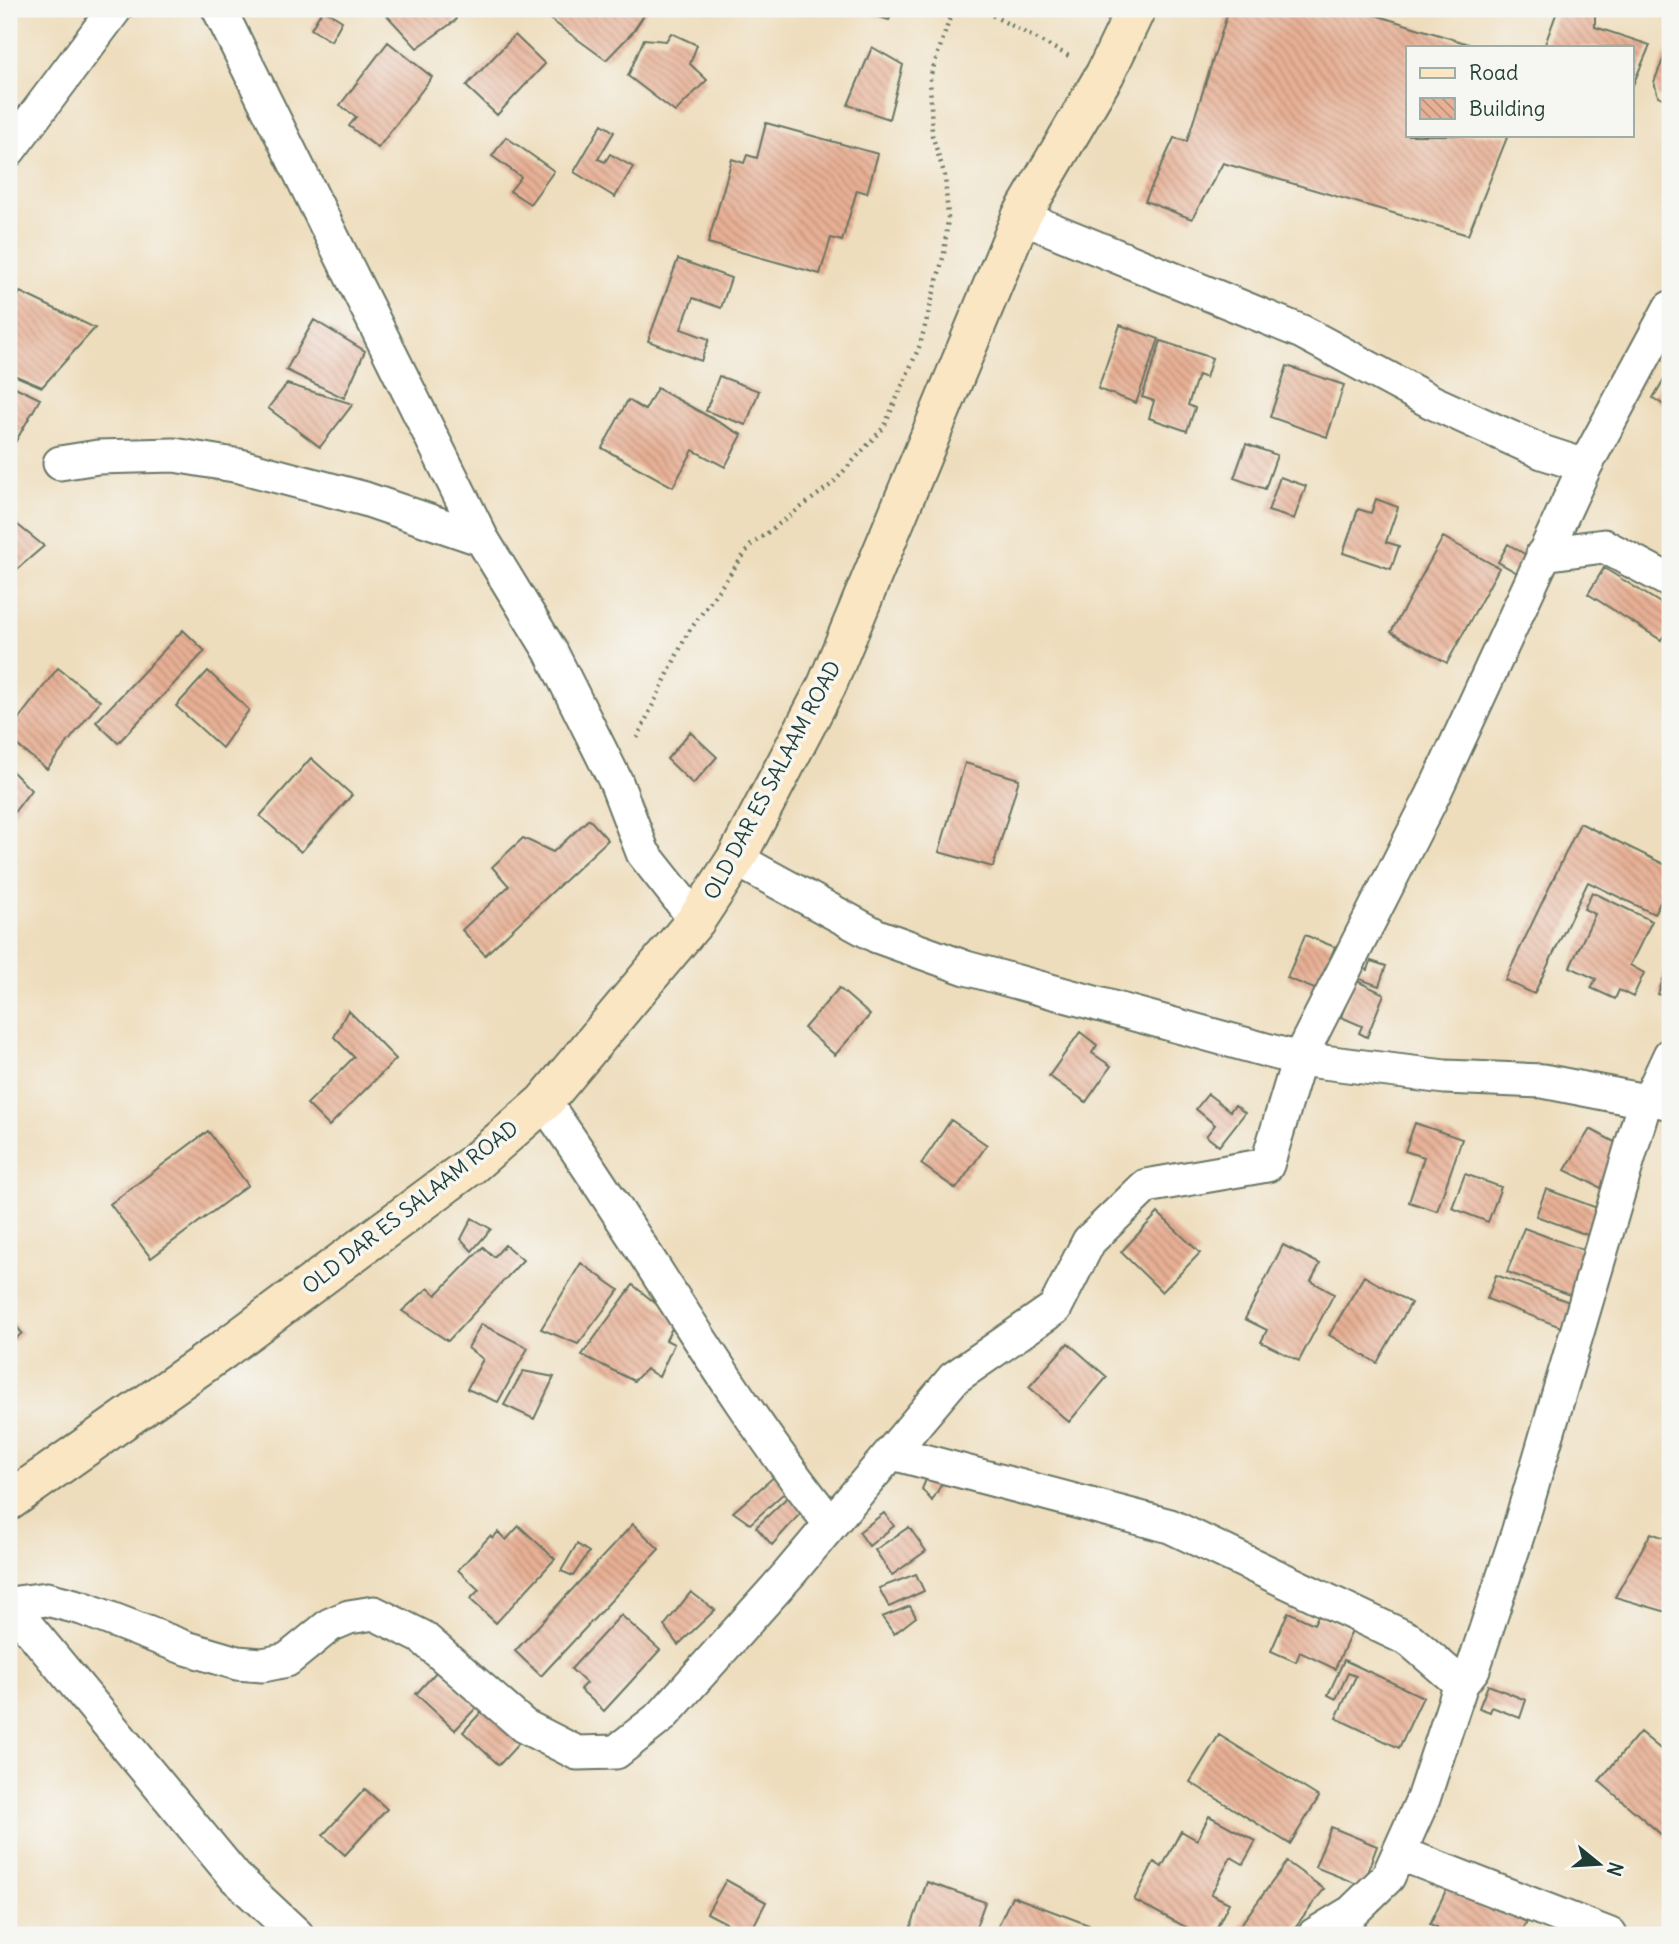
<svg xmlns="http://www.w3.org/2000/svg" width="1679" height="1944" font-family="Delius,sans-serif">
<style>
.building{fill:url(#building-back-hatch)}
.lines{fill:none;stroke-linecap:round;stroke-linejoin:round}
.street-casing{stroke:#677564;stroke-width:37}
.secondary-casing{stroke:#677564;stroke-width:42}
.path{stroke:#677564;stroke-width:4.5;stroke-dasharray:2 5;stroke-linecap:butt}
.street{stroke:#fff;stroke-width:33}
.secondary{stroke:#fbe6c4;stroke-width:38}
.labels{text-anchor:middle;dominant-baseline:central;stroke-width:7;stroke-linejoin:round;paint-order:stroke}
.street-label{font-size:21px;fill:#1f3d34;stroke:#f6f6f2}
</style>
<defs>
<pattern id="building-back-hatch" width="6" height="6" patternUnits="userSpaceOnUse" patternTransform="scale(1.75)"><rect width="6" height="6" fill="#e8b095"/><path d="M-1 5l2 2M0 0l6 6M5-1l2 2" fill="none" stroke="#bb907a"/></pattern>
</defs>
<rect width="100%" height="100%" fill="#f6f6f2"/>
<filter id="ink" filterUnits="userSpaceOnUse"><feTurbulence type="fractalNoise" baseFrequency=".0143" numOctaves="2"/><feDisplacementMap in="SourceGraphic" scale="14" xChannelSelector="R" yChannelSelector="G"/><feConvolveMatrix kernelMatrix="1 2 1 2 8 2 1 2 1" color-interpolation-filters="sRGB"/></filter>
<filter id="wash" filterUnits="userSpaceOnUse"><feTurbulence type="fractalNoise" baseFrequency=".00686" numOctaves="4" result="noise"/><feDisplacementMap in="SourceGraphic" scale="28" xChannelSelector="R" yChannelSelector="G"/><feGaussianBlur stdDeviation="1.57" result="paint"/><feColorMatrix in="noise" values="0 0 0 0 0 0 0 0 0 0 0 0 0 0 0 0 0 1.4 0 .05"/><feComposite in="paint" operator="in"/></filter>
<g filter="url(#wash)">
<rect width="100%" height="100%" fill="#eeddbc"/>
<g id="blocks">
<path class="building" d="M323,9L342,21L331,41L311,29Z
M381,9H423L426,13L434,9H454L456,20L417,48Z
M562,9H648L632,33L606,60L551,20Z
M872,9H894L889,20L870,14Z
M1229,9H1356L1478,47H1408V135H1508L1468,235L1223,163L1192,219L1145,201L1174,138L1187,141Z
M1558,9H1592L1595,11V27L1650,45L1632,87V47H1544Z
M671,33L697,45L690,64L707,80L675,112L628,76L644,39L666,41Z
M515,35L545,64L497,115L466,86Z
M388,42L432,77L378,148L349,126L356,117L340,105Z
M1670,42V101L1658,96L1654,82Z
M872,47L903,65L889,119L848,105Z
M766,123L878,154L867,193L857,190L842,241L831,238L820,274L708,243L732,159L744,163L747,155L757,158Z
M602,124L614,132L598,159L605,162L610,154L633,167L615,197L574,172Z
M506,137L554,171L530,204L510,191L521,177L492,156Z
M678,259L731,278L721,308L693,298L681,329L709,339L701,361L648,341Z
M20,292L95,328L42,387L9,373V313Z
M314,320L365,351L344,398L286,370Z
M1120,325L1159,339L1136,403L1098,389Z
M1161,341L1212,358L1206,378L1198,375L1188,405L1195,408L1187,431L1149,418L1154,401L1142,397Z
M1287,366L1344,385L1327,437L1270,417Z
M1670,369V409L1653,398Z
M719,376L759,391L746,425L706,411Z
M9,384L40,399L9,453Z
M287,384L353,404L320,447L268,408Z
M657,388L742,435L725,467L693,450L673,487L602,448L628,400L645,410Z
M1246,444L1277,455L1265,489L1234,478Z
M1280,477L1306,486L1294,519L1268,511Z
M1376,499L1398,507L1386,542L1399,546L1391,569L1343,553L1358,509L1371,513Z
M9,518L44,546L9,576Z
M1443,537L1499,568L1447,663L1391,632Z
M1508,544L1531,558L1521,575L1498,562Z
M1604,568L1670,609V625L1661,640L1588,594Z
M183,630L205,651L118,743L96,722Z
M58,668L100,701L47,769L9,739V731Z
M208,671L249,710L222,748L176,706Z
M690,732L717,757L693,784L667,759Z
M311,758L352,795L301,852L260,816Z
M965,763L1019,779L993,867L939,852Z
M9,768L31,790L9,819Z
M589,819L608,840L485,955L462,930L509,886L492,867L523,838L553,852Z
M1580,823L1670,867V905L1661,901L1654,914L1588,882L1534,994L1505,980Z
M1592,892L1652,921L1630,965L1644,973L1633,997L1619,990L1615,999L1591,988L1596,979L1570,967L1595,914L1584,909Z
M1670,924V940L1664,937Z
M1305,935L1335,947L1317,990L1287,978Z
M1670,959V998L1658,994Z
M1371,961L1386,966L1379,986L1354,977L1358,967L1368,970Z
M1355,980L1384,994L1367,1037L1359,1033L1362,1026L1341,1017Z
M839,988L870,1015L835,1055L804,1028Z
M348,1010L396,1059L329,1126L307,1104L354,1057L334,1037Z
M1080,1032L1097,1045L1092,1053L1111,1066L1086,1102L1049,1076Z
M1208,1094L1230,1111L1235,1105L1245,1113L1219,1146L1206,1136L1215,1125L1196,1109Z
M951,1120L987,1145L956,1189L921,1164Z
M1415,1123L1462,1139L1437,1211L1409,1202L1424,1157L1405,1151Z
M1590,1129L1624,1147L1603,1189L1565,1170Z
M208,1131L248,1185L151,1258L110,1204Z
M1465,1174L1501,1187L1488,1222L1452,1208Z
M1546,1189L1600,1209L1590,1236L1536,1216Z
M1158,1213L1200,1253L1162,1292L1121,1252Z
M472,1218L491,1229L472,1251L461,1239Z
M1524,1228L1591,1253L1575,1297L1507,1272Z
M505,1245L523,1260L448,1341L402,1311L428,1288L436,1295L483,1247L494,1257Z
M1283,1245L1320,1264L1311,1281L1334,1294L1299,1361L1261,1342L1267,1330L1245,1319Z
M581,1263L619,1290L578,1344L541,1329Z
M1496,1275L1575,1304L1566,1329L1487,1299Z
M1364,1276L1411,1303L1377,1363L1329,1335Z
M633,1285L676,1320L666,1340L674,1344L659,1377L646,1369L634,1381L582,1355Z
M9,1318L22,1333L9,1345Z
M481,1324L528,1348L498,1402L467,1389L483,1359L468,1348Z
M1068,1343L1107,1377L1069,1422L1029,1387Z
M523,1371L554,1377L534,1419L504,1405Z
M937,1453L954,1462L932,1501L922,1489Z
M775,1476L785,1492L750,1524L733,1512Z
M796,1489L807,1506L772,1545L756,1527Z
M884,1513L894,1526L869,1546L859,1532Z
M633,1524L659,1549L541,1676L515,1651Z
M519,1526L555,1559L496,1623L470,1599L479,1590L458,1570L490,1536L493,1538L498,1532L506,1540Z
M909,1527L926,1551L892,1575L875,1550Z
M1651,1533L1670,1540V1613L1615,1597Z
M577,1544L589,1552L573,1576L561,1571Z
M916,1574L924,1591L889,1607L879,1588Z
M691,1592L715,1610L678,1645L664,1626Z
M910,1606L916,1617L894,1634L882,1617Z
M1288,1612L1314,1624L1318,1616L1352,1631L1335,1669L1300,1652L1296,1662L1271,1651Z
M621,1615L660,1650L604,1711L580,1689L586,1683L571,1669Z
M1344,1660L1423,1697L1399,1748L1336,1718L1356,1676L1348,1673L1336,1699L1328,1695Z
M438,1670L477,1707L455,1730L416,1694Z
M1488,1685L1526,1700L1520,1718L1492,1707L1490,1712L1479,1708Z
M484,1709L520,1742L499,1765L463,1732Z
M1640,1732L1670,1757V1842L1599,1781Z
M1219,1735L1319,1797L1290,1844L1190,1782Z
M365,1789L387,1809L345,1855L323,1835Z
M1209,1816L1256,1841L1243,1864L1231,1857L1211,1894L1229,1903L1213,1935H1201L1134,1900L1154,1862L1162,1867L1181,1831L1197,1840Z
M1331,1827L1377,1846L1362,1886L1315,1867Z
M1287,1862L1324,1889L1289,1935H1233Z
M726,1880L766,1902L749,1935L707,1913Z
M927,1882L985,1902L973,1935H908Z
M1448,1886L1527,1922L1520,1935H1433L1437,1927L1430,1924Z
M1012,1896L1089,1925L1085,1935H994Z"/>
</g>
</g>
<g filter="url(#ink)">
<use href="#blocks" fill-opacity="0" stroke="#677564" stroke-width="2"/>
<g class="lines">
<defs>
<path id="street" d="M219,9L482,539L551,652L616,782L643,853L696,920
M9,150L115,9
M1021,217L1302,332L1432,402L1542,452L1585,466
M60,463L98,457L174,455L240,466L365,499L482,539
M1543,554L1604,546L1670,581
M736,859L877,936L966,968L1299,1059L1445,1077L1543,1081L1645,1101L1650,1098L1670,1103
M1650,1098L1670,1055
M544,1102C642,1240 724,1391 830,1523
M893,1453L1170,1526L1410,1640L1461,1684
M9,1604L47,1599L82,1608L186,1648L237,1663L263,1665L287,1660L330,1625L349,1617L374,1613L422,1637L524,1726L577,1753L616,1752L662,1716L788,1575L954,1378L1055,1308L1089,1241L1146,1186L1267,1165L1299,1059L1433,795L1585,466L1670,308
M9,1604L235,1877L297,1935
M1399,1853L1610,1935
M1314,1935L1352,1912L1388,1877L1423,1799L1461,1684L1473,1669L1518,1533L1645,1101"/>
<path id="secondary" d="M9,1501L223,1350L473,1164L544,1102L696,920L736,859L827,685L1021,217L1105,74L1136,9"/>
</defs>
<use href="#street" class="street-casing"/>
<use href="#secondary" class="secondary-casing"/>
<path class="path" d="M980,9L1069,56
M637,738L687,634L751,545L832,484L884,427L920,345L944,254L948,218L945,176L932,135L930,77L953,9"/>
<use href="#street" class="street"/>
<use href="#secondary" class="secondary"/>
</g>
</g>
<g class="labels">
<g class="street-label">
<text transform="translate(772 780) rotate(-62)">OLD DAR ES SALAAM ROAD</text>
<text transform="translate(410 1207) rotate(-38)">OLD DAR ES SALAAM ROAD</text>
</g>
</g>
<rect width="1679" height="1944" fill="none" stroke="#f6f6f2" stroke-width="35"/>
<rect x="1406" y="46" width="228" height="91" fill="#f6f6f2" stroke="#a0aca6" stroke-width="2"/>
<rect x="1420" y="68" width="35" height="10" fill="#fbe6c4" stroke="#a0aca6" stroke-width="2"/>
<text x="1469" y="80" font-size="21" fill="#1f3d34">Road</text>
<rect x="1420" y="98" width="35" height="21" fill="url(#building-back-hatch)" stroke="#a0aca6" stroke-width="2"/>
<text x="1469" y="116" font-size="21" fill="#1f3d34">Building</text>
<g transform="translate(1599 1864) rotate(108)" stroke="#f6f6f2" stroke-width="5" paint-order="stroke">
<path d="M0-5L12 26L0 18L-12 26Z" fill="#1f3d34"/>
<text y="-10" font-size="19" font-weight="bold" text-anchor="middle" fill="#1f3d34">N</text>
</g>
</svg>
